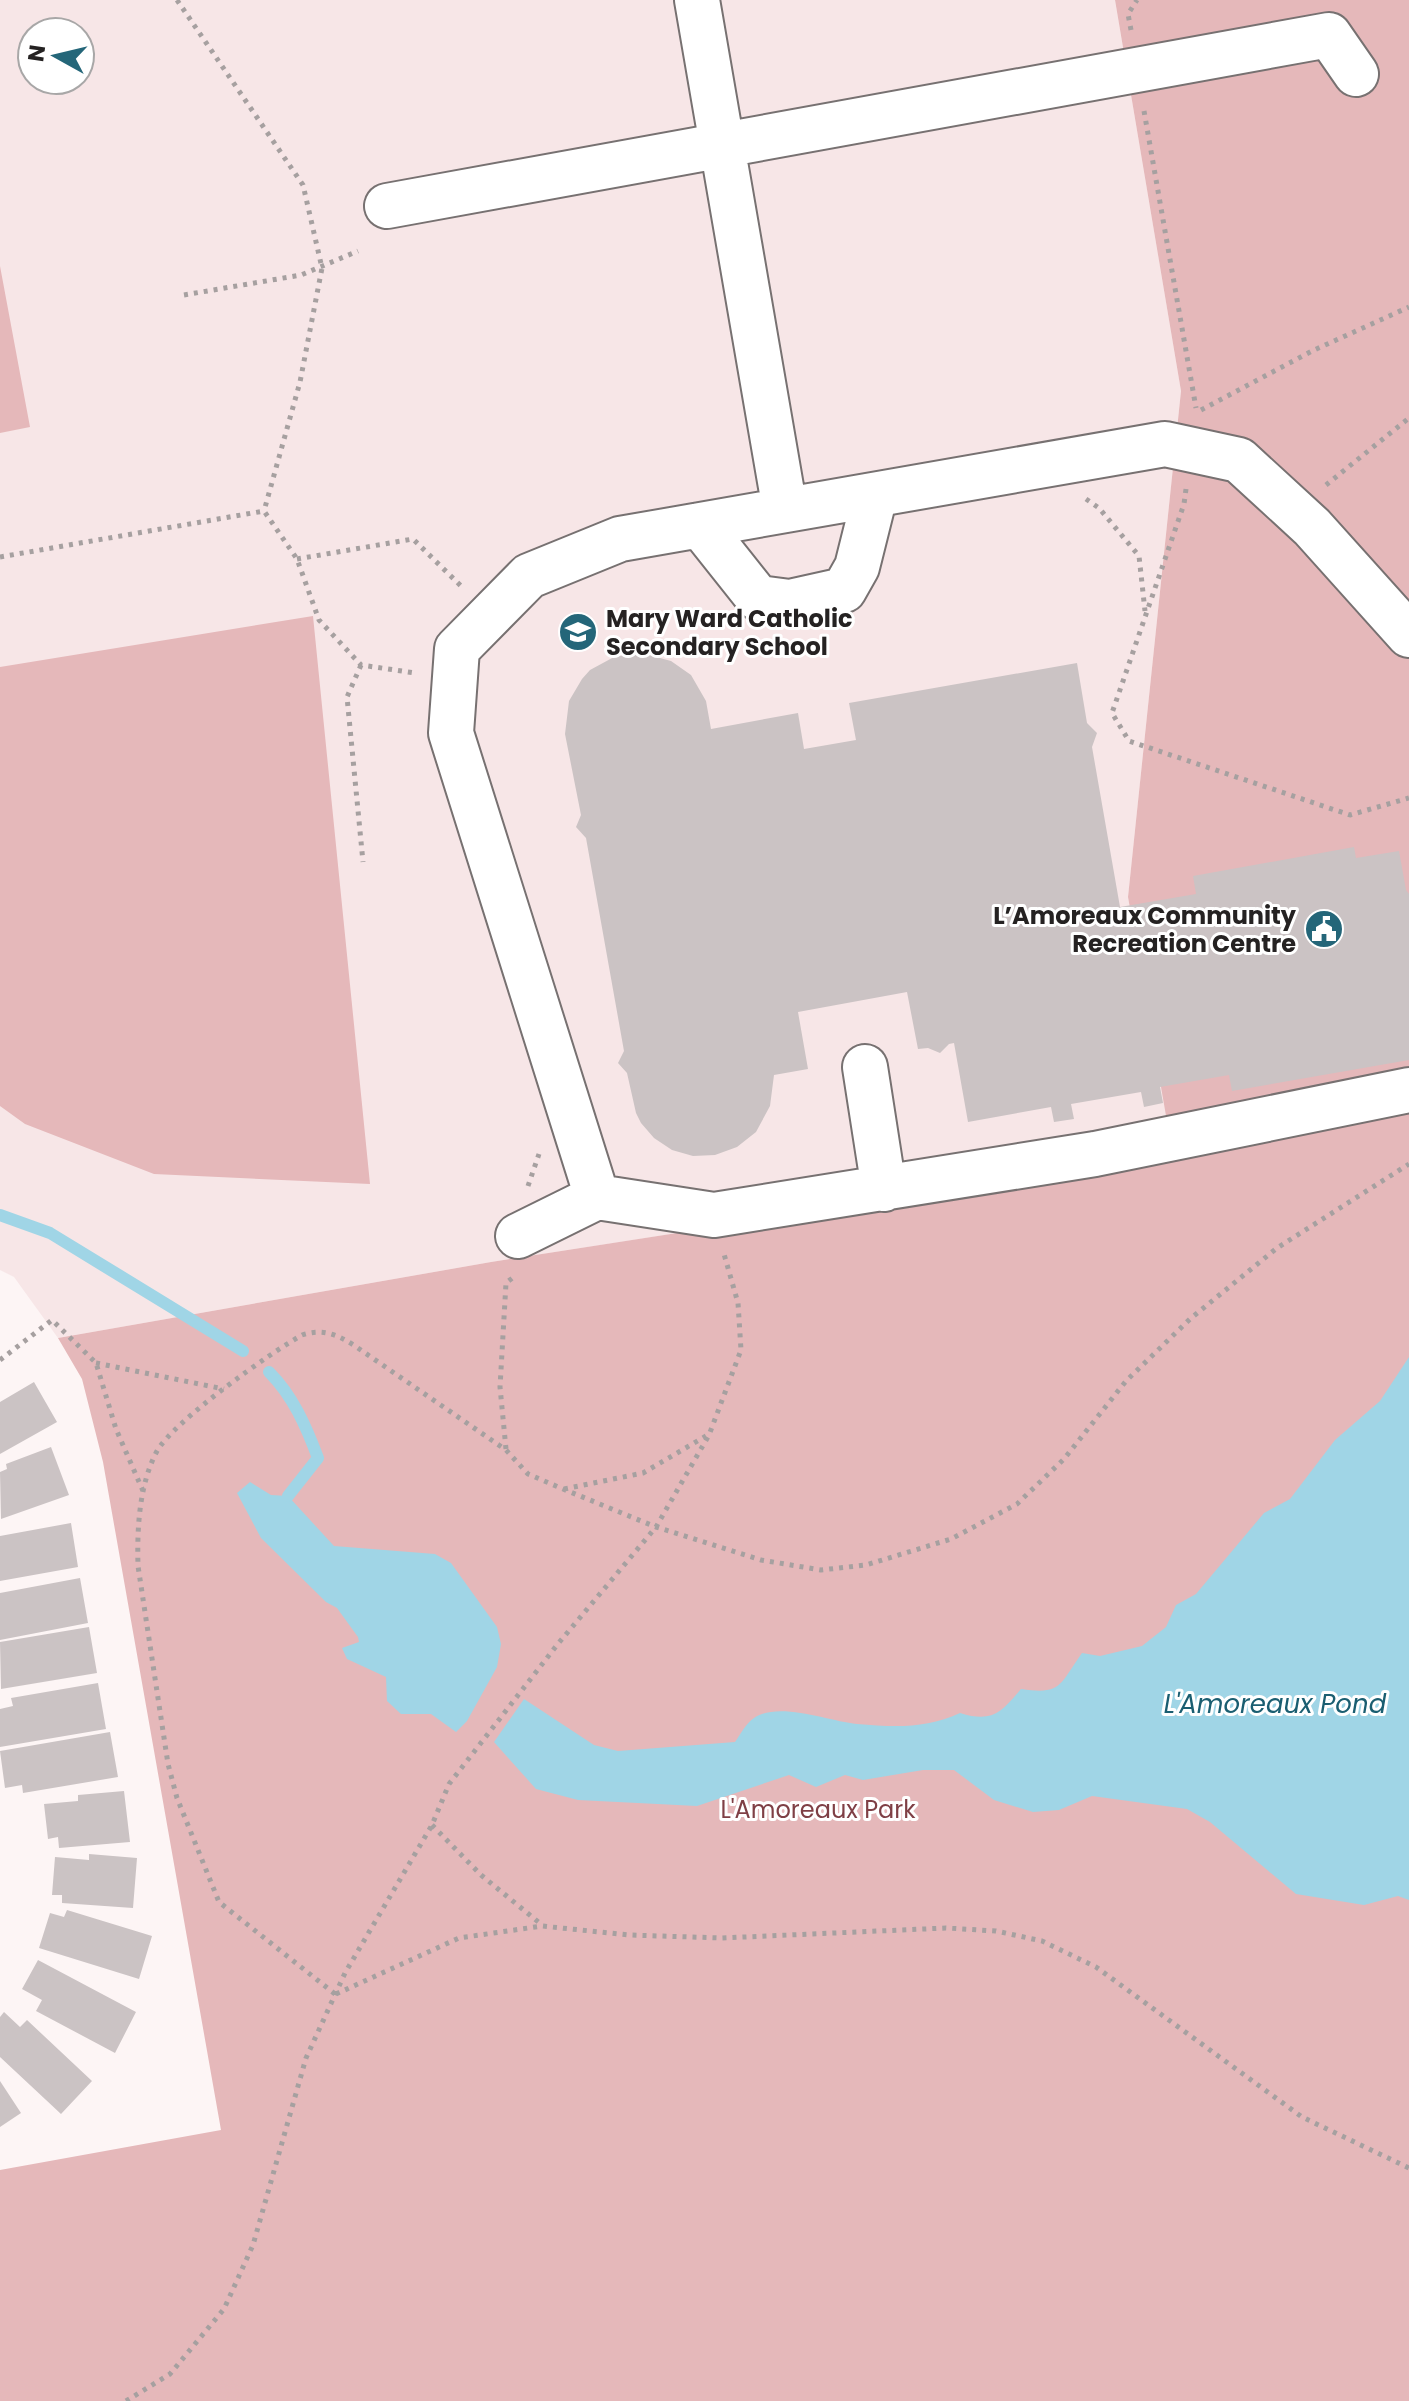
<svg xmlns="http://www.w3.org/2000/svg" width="1409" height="2401" font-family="Poppins,sans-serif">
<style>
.built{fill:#f7e6e7;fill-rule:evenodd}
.green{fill:#e5b8ba}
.water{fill:#a0d5e6}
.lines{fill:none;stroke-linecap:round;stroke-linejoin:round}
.stream{stroke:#a0d5e6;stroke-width:12}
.building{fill:#cbc3c4}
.minor-casing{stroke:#777171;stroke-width:48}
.path{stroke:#a6a0a0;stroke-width:5;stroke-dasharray:4 6;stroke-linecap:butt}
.minor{stroke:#fff;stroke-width:44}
.labels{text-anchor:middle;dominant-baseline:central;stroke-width:6;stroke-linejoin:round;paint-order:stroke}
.poi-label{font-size:24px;font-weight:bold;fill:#252222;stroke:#fff;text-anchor:start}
.park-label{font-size:24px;fill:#7f3f45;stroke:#fff}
.water-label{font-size:26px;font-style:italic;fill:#1a5e71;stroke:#fff}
</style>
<rect width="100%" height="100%" fill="#fdf5f5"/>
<path class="built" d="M0,0H1115L1181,391L1128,897L1174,1156L491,1262L58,1338L14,1277L0,1270ZM32,32H80V80H32Z"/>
<path class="green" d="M1115,0H1409V2401H0V2170L221,2130L103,1462L82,1379L58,1338L491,1262L1173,1156L1128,897L1181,391Z
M0,266L30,427L0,433Z
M313,616L370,1184L154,1174L25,1124L0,1106V667Z"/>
<path class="water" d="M1409,1357V1900L1398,1896L1364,1905L1296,1894L1210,1822L1187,1809L1092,1796L1059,1810L1033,1812L994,1800L954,1770H923L863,1780L845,1775L816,1787L789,1775L697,1806L578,1800L536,1789L494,1742L524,1699L594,1745L618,1751L735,1742C740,1735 746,1723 754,1718C779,1701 828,1721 857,1724C894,1727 926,1729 960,1713C992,1723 1001,1713 1021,1689C1062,1695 1059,1685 1082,1653L1100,1656L1142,1646L1166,1627L1176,1605L1196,1594L1264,1513L1290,1499L1335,1440L1380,1401Z
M250,1482L271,1495L288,1496L334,1546L435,1554L451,1563L497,1627L501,1644L497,1667L467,1721L456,1732L431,1714H401L387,1701L386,1677L347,1659L342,1648L359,1642L358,1637L337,1608L326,1602L261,1538L237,1493Z"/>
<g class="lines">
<path class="stream" d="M0,1215L50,1233L243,1351
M269,1372C293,1396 306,1426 318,1458L288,1496"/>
</g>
<path class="building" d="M638,652L671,661L691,675L706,701L711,729L798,713L804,749L856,740L849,703L1077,663L1087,723L1097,733L1092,747L1120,907L1196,894L1193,876L1354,847L1356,858L1399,851L1406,890L1409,894V1060L1232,1091L1229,1075L1160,1087L1163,1103L1144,1107L1141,1092L1071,1104L1074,1119L1054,1122L1051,1107L968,1122L954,1043L949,1044L940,1053L928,1048L918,1049L907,992L798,1012L808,1069L774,1075L770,1106L756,1132L737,1147L715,1155L693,1156L672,1150L654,1138L641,1123L636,1113L627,1073L618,1063L624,1051L586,838L576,827L581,815L565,734L569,701L582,679L590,670L614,657Z
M34,1382L57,1422L0,1454V1402Z
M51,1447L69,1495L1,1519L0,1472L7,1469L6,1464Z
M71,1523L78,1567L0,1581V1536Z
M80,1578L88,1623L0,1640V1593Z
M89,1627L97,1673L1,1689L0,1642Z
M98,1683L106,1729L0,1747V1709L13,1706L11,1698Z
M110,1732L118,1777L23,1793L22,1785L5,1788L0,1751Z
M124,1791L130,1842L59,1848L58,1837L48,1839L44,1804L78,1801V1795Z
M89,1854L137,1858L133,1908L62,1903V1895H52L55,1857L89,1860Z
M67,1910L152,1936L139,1979L39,1948L50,1913L64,1917Z
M38,1960L136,2012L115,2053L36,2011L42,2000L22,1989Z
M4,2012L20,2027L27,2020L92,2081L61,2114L0,2057V2017Z
M0,2081L21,2113L0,2127Z"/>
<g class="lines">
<defs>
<path id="minor" d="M697,0L785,510
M387,206L1329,35L1356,74
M700,525L758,598L790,602L844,590L857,567L875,495
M1409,635L1312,527L1239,460L1165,444L620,539L529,576L457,649L451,733L597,1197L714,1215L1095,1154L1409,1090
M865,1067L884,1189
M518,1236L597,1197"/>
</defs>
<use href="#minor" class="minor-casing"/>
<path class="path" d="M177,0L303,185L322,268L300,382L264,511
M1131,30L1128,14L1137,0
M1144,111L1196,408
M184,295L301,275L358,251
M1201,410L1312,351L1409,307
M1326,485L1409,418
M1186,489L1184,504L1112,713L1129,741L1350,815L1409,798
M1086,499L1099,508L1139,556L1145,611
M0,557L264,511L297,559L319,620L361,665L415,673
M297,559L413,539L462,587
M361,665L347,697L363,862
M528,1186L539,1154
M0,1360L52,1320L96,1363L116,1429L143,1491
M96,1363L224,1389
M506,1449L500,1387L506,1283L515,1276
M564,1489L643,1473L706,1436
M432,1825L481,1875L542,1925
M335,1994L219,1902L177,1798L168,1764L138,1566C137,1528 139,1485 157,1451C174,1421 270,1353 302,1335C323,1328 338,1335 355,1346L506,1450L528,1474L563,1489L656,1527L761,1560L821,1570L866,1565L951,1539L1017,1504L1064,1459L1126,1381L1190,1319L1277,1248L1409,1164
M336,1994L459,1938L542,1926L629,1935L722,1938L946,1928L996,1931L1042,1941L1096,1967L1302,2117L1409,2168
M126,2401L170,2374L224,2309L253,2245L306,2058L345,1973L432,1825L449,1784L557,1645L656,1527L709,1435L741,1350L738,1303L724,1254"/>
<use href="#minor" class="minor"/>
</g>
<defs>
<symbol id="school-disc" viewBox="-11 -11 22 22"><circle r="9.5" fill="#246679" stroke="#fff"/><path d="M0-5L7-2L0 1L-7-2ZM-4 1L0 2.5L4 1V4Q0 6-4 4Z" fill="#fff"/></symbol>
<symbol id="civic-disc" viewBox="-11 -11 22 22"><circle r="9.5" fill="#246679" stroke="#fff"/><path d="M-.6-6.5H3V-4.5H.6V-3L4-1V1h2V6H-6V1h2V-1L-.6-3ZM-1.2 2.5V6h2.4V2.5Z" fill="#fff"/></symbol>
</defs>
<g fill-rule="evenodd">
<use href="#school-disc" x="556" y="610" width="44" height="44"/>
<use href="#civic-disc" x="1302" y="907" width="44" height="44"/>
</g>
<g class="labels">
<g class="poi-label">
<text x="606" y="618">Mary Ward Catholic<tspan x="606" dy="28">Secondary School</tspan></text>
<text x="1296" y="915" text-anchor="end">L’Amoreaux Community<tspan x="1296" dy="28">Recreation Centre</tspan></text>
</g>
<g class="park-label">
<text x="818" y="1809">L'Amoreaux Park</text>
</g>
<g class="water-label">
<text x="1275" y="1704">L'Amoreaux Pond</text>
</g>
</g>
<g transform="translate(56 56) rotate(278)"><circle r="38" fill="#ffffff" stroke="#a8a7a7" stroke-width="2"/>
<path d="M0-6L14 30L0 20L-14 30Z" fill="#246679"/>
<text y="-12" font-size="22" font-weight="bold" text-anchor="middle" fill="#252222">N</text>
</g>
</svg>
